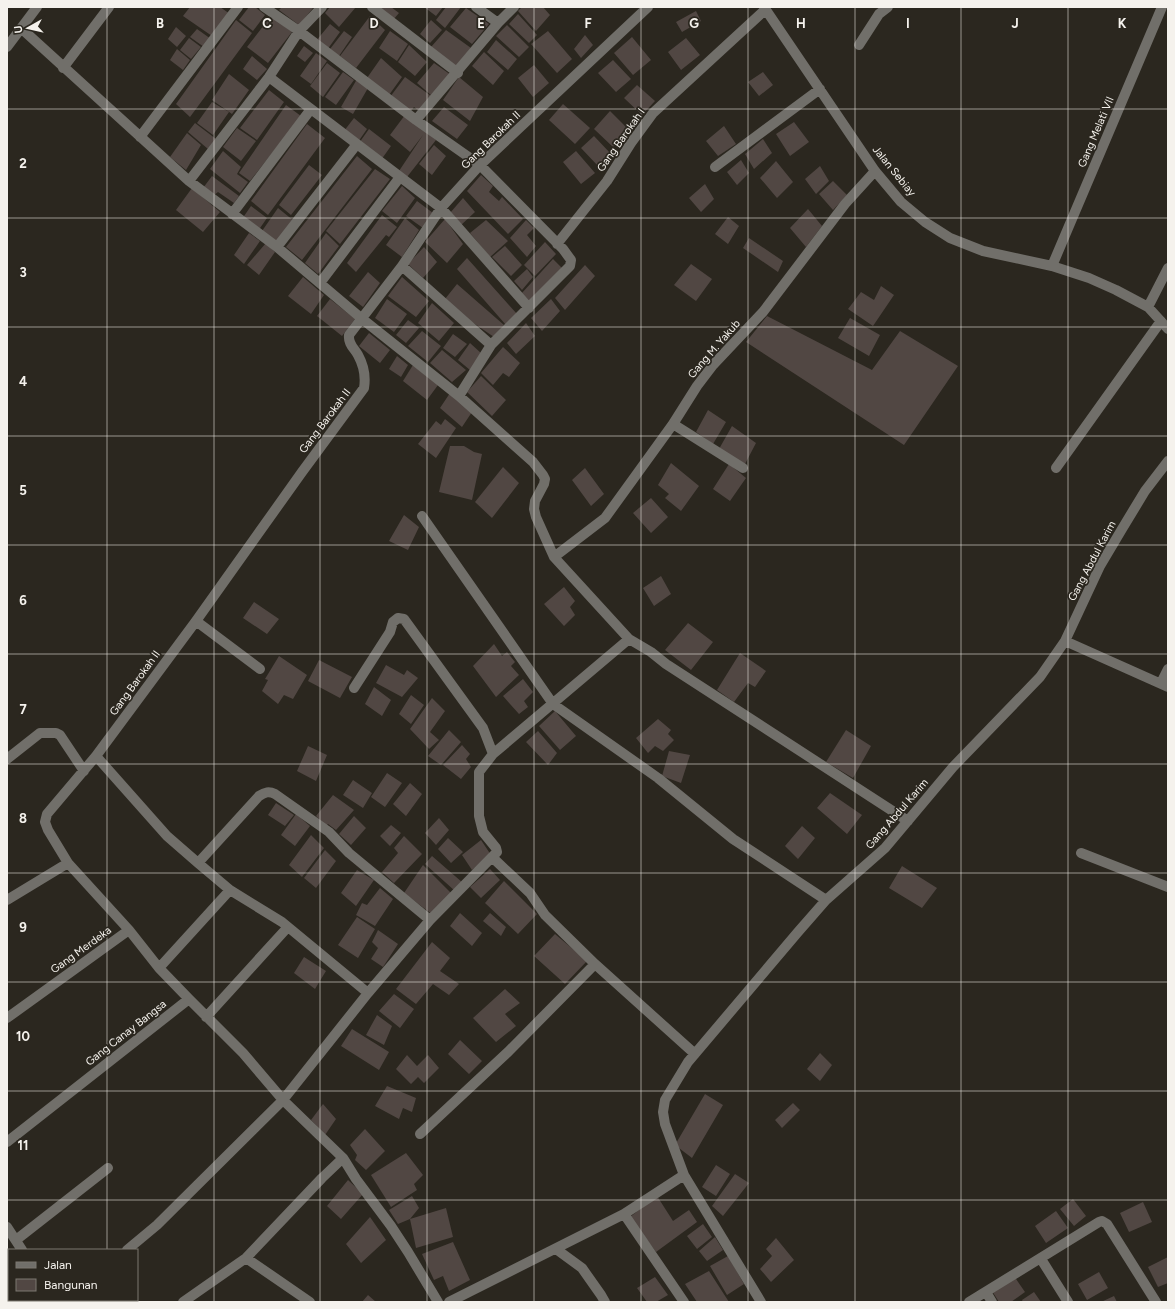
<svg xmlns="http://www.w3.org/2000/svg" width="1175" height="1309" font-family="Figtree,sans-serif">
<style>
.building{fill:#514743}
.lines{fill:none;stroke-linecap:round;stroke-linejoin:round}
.minor{stroke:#716f6a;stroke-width:10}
.grid{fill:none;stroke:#f5f2ed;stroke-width:1;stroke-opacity:0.55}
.labels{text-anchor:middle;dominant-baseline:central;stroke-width:3.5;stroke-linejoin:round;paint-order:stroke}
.street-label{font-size:11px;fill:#f5f2ed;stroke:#2b271f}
.grid-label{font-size:13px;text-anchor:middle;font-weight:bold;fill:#f5f2ed;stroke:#2b271f;stroke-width:3.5;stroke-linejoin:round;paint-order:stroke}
</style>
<rect width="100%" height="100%" fill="#2b271f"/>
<path class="building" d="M190,7H220L230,14L212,36L183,16Z
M249,7H255L265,15L253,31L239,20Z
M282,7H311L313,8L299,25L279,10Z
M330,7H356L339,27L325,13Z
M382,7H391L399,13L393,20L380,10Z
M424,7H443L436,16Z
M446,7H461L445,28L436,20Z
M522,7H543L550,15L536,31L518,11Z
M466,8L489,24L472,44L450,27Z
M696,11L701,21L682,32L676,22Z
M518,14L537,35L529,43L509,24Z
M271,16L292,32L268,63L247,47Z
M370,16L385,30L356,68L340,56Z
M236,20L252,33L190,117L176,104Z
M431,20L442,30L430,43L420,34Z
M330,24L340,32L327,50L316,41Z
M507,25L529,47L519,57L496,36Z
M176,27L186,36L177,47L168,39Z
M197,29L211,39L204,47L190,37Z
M446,30L471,48L456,66L431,47Z
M344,31L352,37L339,56L330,49Z
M390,31L408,44L397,61L379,48Z
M548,31L572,59L557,73L531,44Z
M585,35L593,45L581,58L574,49Z
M632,37L651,60L633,75L614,53Z
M189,38L201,47L191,59L180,50Z
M686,38L700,55L681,70L668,52Z
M496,40L517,59L508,70L487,52Z
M409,45L427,62L415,76L398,62Z
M304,46L313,53L305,62L297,56Z
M177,49L190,60L183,70L170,60Z
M484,52L504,71L493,85L472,66Z
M316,53L327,61L311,84L300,76Z
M252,56L267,69L257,80L243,69Z
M381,58L402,77L389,95L367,78Z
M613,60L631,79L616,92L598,73Z
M327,63L340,73L323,97L310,86Z
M434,63L451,75L432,96L417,83Z
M534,65L549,83L533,97L518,78Z
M343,72L354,80L336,105L325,97Z
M763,72L773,85L759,96L748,82Z
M229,74L249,90L232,114L212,100Z
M405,77L431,96L420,112L414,107L411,111L390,97Z
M459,77L483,97L470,121L443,100Z
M357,79L368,88L353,114L341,107Z
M637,85L655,101L642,115L624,98Z
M269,90L284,102L257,140L240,128Z
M212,102L229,112L213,135L197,123Z
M563,104L590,128L575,144L549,120Z
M286,105L301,116L250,181L239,173Z
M444,107L468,125L457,139L432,121Z
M610,111L629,130L613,147L594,129Z
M405,115L436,140L407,177L399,171L423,135L410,152L390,135Z
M354,118L367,129L358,142L344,131Z
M794,122L809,142L790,156L776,134Z
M195,123L216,139L208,149L188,132Z
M307,124L325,138L268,215L251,201Z
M724,126L736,144L718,156L706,141Z
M237,128L256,141L241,161L223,147Z
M369,129L391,146L381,160L359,143Z
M187,133L201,145L186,170L170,157Z
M594,136L611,154L598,166L581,148Z
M763,139L772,153L754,169L745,154Z
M434,145L446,156L432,175L419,164Z
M223,151L241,167L237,174L248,182L240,193L210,169Z
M576,151L595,173L581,184L563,162Z
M357,156L372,169L302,260L286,247Z
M741,160L749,173L737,185L727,172Z
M776,161L793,182L777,198L760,178Z
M309,165L322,175L291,215L279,205Z
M820,166L829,181L816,194L805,179Z
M375,169L390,179L340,244L326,231Z
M481,175L493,186L489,192L499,201L502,197L523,219L508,234L467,191Z
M212,176L239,196L234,203L218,192L213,196L203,188Z
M833,181L847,195L833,210L819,194Z
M705,184L714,199L701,212L689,198Z
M402,186L415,198L397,223L382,211Z
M192,188L220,212L203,232L176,210Z
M463,198L475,212L460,226L450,213Z
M417,201L433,213L423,228L406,216Z
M251,206L267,218L258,231L242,219Z
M278,208L294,221L277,243L262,231Z
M808,209L822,226L806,247L790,228Z
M382,215L397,227L389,237L386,235L356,272L347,263Z
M728,217L739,226L728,244L715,234Z
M405,218L419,230L402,257L386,245Z
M445,219L463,244L447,263L425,242Z
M486,220L508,241L490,257L470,233Z
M526,220L534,228L527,235L536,246L527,257L510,238Z
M249,233L260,241L244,264L234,255Z
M326,233L339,246L318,274L305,263Z
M749,238L783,261L778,272L743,248Z
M545,242L556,254L535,276L524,265Z
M266,243L275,252L259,275L247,265Z
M505,246L522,265L511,276L492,257Z
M424,247L437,262L423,278L408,264Z
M467,258L517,314L506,325L457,269Z
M553,259L562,268L529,303L521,294Z
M691,264L712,279L696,301L674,285Z
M585,265L595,276L565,310L555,298Z
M527,269L533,277L522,290L514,281Z
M368,272L380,283L363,307L349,296Z
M303,277L324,295L311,314L288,296Z
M402,277L429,301L416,317L388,296Z
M457,284L504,325L494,337L469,320L445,299Z
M881,286L894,295L873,326L848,309L861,292L874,300Z
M330,299L355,319L342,336L317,316Z
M387,299L407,314L394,332L375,318Z
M551,299L560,311L542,331L531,318Z
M432,303L454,323L439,341L418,323Z
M767,316L872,370L900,331L958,366L904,445L746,342Z
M850,318L880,335L869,356L838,338Z
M408,320L419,328L406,343L396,335Z
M526,323L535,336L516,354L507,343Z
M422,331L441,346L428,362L408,346Z
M369,333L390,350L380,363L359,346Z
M453,334L467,344L455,357L443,348Z
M470,343L482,354L470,370L458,360Z
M503,347L520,363L509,377L503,373L493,385L481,373Z
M442,350L466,370L452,382L430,363Z
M397,356L408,365L401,377L389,369Z
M413,365L438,385L427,400L403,381Z
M481,376L506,400L492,416L467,392Z
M450,393L472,412L462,427L440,408Z
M708,410L726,422L713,444L696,432Z
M445,419L456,428L436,458L418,444L436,421L441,425Z
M732,426L756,443L745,464L719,449Z
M450,446H464L474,452L482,454L472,500L439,492Z
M671,463L699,486L681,511L665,498L669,494L658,485Z
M729,464L746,478L730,501L713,489Z
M503,467L519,483L492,518L475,502Z
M585,468L604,494L591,506L572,480Z
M651,498L668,517L651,533L633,513Z
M404,515L419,527L408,550L389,541Z
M661,576L671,594L654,606L643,588Z
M564,587L575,601L570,607L575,615L564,626L544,604Z
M254,602L279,619L267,634L243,618Z
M688,623L713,642L691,670L665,650Z
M494,644L502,656L507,652L515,662L511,666L519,675L496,697L473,666Z
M740,653L766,671L755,687L748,683L734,702L717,690Z
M279,656L307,675L293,699L284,695L278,704L262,691L268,680L265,679Z
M319,660L352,677L340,698L308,681Z
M386,665L404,675L407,670L418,678L402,697L376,683Z
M523,679L533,692L524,701L528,707L519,714L503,696Z
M374,687L391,700L382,716L365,704Z
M411,695L424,705L411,724L399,714Z
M432,698L445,711L430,732L439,740L429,749L410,729Z
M555,711L576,736L560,750L539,726Z
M658,719L671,730L668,734L674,740L663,751L655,746L648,753L636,738Z
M449,730L461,742L441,765L428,756Z
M846,730L871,746L853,778L826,762Z
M538,731L557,753L548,765L526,742Z
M462,745L470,754L466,759L471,767L461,779L443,765Z
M308,746L327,755L316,781L297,771Z
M669,751L690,755L681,783L662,776Z
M387,773L402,783L385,807L371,797Z
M353,780L372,793L363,808L343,795Z
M410,783L422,794L406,816L393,804Z
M830,793L862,815L847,834L817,808Z
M333,795L354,810L336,830L328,824L326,826L316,816Z
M276,803L294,815L285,826L268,815Z
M296,814L310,826L295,846L281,835Z
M354,816L366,828L351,845L339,834Z
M439,818L449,830L436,845L425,833Z
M391,825L401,833L390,846L380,836Z
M802,826L815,838L798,859L785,846Z
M311,835L324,848L302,877L289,865Z
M404,836L422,854L394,883L382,872L398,853L394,848Z
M448,838L463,852L451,863L438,849Z
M481,840L491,855L472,870L462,855Z
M325,850L336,861L316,888L304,878Z
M432,856L463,883L455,891L425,864Z
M423,865L452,894L433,915L404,893Z
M902,866L937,888L922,908L889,888Z
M490,869L500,880L481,898L470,887Z
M357,870L374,880L356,906L341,893Z
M504,881L537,914L518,934L485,903Z
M380,888L393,899L375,926L356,915L362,903L367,905Z
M460,913L482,933L472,946L450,926Z
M490,913L506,927L501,936L483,921Z
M357,917L375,929L358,958L338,945Z
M378,930L398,944L383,967L371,959L378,948L372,942Z
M555,934L587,961L565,984L534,956Z
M432,942L450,958L440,971L459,984L449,995L433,984L416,1004L396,989Z
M304,957L326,971L315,989L294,973Z
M505,989L520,1003L505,1014L516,1026L496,1042L473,1018Z
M394,994L414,1009L400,1028L379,1011Z
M377,1015L392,1026L384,1045L366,1035Z
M352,1029L389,1052L379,1070L341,1046Z
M460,1040L482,1061L469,1074L448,1054Z
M820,1053L832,1065L820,1081L807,1069Z
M407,1055L417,1066L428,1055L439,1068L424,1083L418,1077L411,1084L396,1069Z
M387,1086L416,1098L412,1112L403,1108L399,1119L375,1106Z
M705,1094L723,1105L692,1158L675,1145Z
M793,1103L800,1110L782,1128L775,1120Z
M323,1104L336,1119L325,1135L311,1120Z
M365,1129L385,1151L366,1170L355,1160L357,1155L350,1145Z
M406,1153L423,1175L414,1184L417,1190L391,1207L371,1175Z
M716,1165L730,1174L716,1196L702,1187Z
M735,1174L749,1183L723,1216L712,1206Z
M348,1180L363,1194L341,1219L327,1206Z
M412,1196L419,1208L410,1219L446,1208L453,1237L416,1248L410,1219L398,1224L389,1210Z
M657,1196L673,1221L689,1210L697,1222L656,1252L630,1217Z
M1073,1199L1086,1216L1074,1226L1060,1209Z
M1143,1202L1152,1222L1129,1232L1120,1213Z
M1056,1211L1068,1228L1046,1243L1035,1226Z
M370,1217L386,1240L361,1263L346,1244Z
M703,1224L712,1237L697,1249L687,1236Z
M715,1237L723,1250L707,1261L699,1251Z
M776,1238L794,1260L771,1282L760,1269L772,1256L766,1249Z
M453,1242L470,1280L449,1291L443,1276L434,1280L422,1254Z
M728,1256L744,1284L727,1295L710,1266Z
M1168,1257V1283L1158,1287L1148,1267Z
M709,1271L729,1302H697L685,1284Z
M1099,1272L1108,1288L1087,1300L1078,1284Z
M1014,1276L1025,1292L1011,1302H999L992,1291Z
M655,1277L668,1295L656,1302H647L637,1288Z
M1034,1292L1041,1302H1023L1022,1300Z
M368,1295L376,1302H362Z
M1114,1296L1117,1302H1101Z"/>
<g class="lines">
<path class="minor" d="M264,7L299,31L416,120L480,165L563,249L571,260L570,266L491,345L459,396
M372,7L458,73
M476,7L498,23
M764,7L875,171L901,202L925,222L950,238L983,251L1052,266L1089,278L1116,290L1148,307L1168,329
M22,29L189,181L277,247L361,318L459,396L533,462L543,475L545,479L544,484L535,501L534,509L536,517L554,557L629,639L651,652L666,664L908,821
M859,45L879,14L888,7
M7,47L37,7
M63,68L109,7
M269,77L441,208L529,308
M416,120L498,23L514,7
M140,137L238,7
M715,167L820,89
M189,181L269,77L299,31L322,7
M232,214L311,109
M557,244L607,181L631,143L653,113L766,9
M277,247L357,144
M402,266L491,345
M1052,266L1162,7
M320,283L400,177
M1148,307L1168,268
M673,424L743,468
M1056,468L1161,321
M422,516L553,704L658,778L733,839L826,900
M554,557L605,518L673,424L697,386L713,365L763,312L845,204L875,171
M196,621L260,669
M1065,641L1168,687
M1161,683L1168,669
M354,688L390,632L393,622L398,618L404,619L483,728L493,754
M96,756L167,836L198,863L230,890L282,922L368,993
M7,759L40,733H56L60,735L84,771
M1081,853L1168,887
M493,858L530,893L545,915L595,964L695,1054
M198,863L259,796C265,792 269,791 275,794L329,832L349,853L430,920
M7,900L68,863
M129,930L159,968L189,999L243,1053L283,1100L343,1158L356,1179L391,1226L408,1252L438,1302
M159,968L230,890
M206,1017L287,928
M7,1018L129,930L68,863L48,830L45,822L47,814L96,756L196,621L302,472L364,388C366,376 364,366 358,355C354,348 348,344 349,335L402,266L441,208L480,165L648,7
M420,1134L508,1052L595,964
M7,1142L189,999
M624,1214L684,1302
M7,1227L22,1250
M16,1240L108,1168
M556,1249L582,1268L601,1295L605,1302
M127,1250L157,1225L283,1100L368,993L430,920L497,852L496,848L483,832L479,816V772L493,754L629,639
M246,1258L310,1302
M1041,1259L1068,1302
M986,1292L992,1302
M55,1300L57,1302
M11,1302L17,1300
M65,1302L67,1300
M183,1302L246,1258L322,1178L343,1158
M449,1302L624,1214L684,1175
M761,1302L684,1175L665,1124L663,1112L665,1100L688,1062L798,932L826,900L885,848L953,767L1040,677L1065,641L1100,566L1122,529L1145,491L1168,461
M969,1302L1099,1222L1102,1221L1107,1224L1156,1302"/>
</g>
<path class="grid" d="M107,7V1250M214,7V1302M320,7V1302M427,7V1302M534,7V1302M641,7V1302M748,7V1302M855,7V1302M961,7V1302M1068,7V1302M7,109H1168M7,218H1168M7,327H1168M7,436H1168M7,545H1168M7,654H1168M7,764H1168M7,873H1168M7,982H1168M7,1091H1168M7,1200H1168M107,1300V1302"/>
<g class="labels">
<g class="street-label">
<text transform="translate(1096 132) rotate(-67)">Gang Melati VII</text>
<text transform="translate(491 140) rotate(-44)">Gang Barokah II</text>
<text transform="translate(621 140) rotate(-55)">Gang Barokah I</text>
<text transform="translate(894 171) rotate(51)">Jalan Sebiay</text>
<text transform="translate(714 349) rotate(-49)">Gang M. Yakub</text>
<text transform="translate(325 421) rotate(-53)">Gang Barokah II</text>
<text transform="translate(1092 561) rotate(-62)">Gang Abdul Karim</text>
<text transform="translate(135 683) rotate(-54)">Gang Barokah II</text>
<text transform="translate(897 814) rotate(-49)">Gang Abdul Karim</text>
<text transform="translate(81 950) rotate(-36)">Gang Merdeka</text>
<text transform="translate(126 1033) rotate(-38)">Gang Canay Bangsa</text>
</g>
</g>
<g class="grid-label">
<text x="160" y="28">B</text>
<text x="267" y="28">C</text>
<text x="374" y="28">D</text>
<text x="481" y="28">E</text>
<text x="588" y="28">F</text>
<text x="694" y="28">G</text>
<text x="801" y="28">H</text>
<text x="908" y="28">I</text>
<text x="1015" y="28">J</text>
<text x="1122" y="28">K</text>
<text x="23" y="168">2</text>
<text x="23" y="277">3</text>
<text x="23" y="386">4</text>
<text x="23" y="495">5</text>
<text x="23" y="605">6</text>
<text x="23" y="714">7</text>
<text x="23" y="823">8</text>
<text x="23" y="932">9</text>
<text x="23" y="1041">10</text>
<text x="23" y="1150">11</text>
</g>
<rect width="1175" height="1309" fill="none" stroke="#f5f2ed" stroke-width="16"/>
<rect x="8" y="1249" width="130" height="52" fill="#2b271f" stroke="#7c7871"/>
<rect x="16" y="1262" width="20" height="6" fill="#716f6a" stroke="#7c7871"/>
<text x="44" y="1269" font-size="12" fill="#f5f2ed">Jalan</text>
<rect x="16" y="1279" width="20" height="12" fill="#514743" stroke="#7c7871"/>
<text x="44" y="1289" font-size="12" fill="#f5f2ed">Bangunan</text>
<g transform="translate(28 28) rotate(262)" stroke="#2b271f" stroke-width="3" paint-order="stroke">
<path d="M0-3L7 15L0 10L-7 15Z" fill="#f5f2ed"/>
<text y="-6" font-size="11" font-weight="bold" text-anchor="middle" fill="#f5f2ed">U</text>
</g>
</svg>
